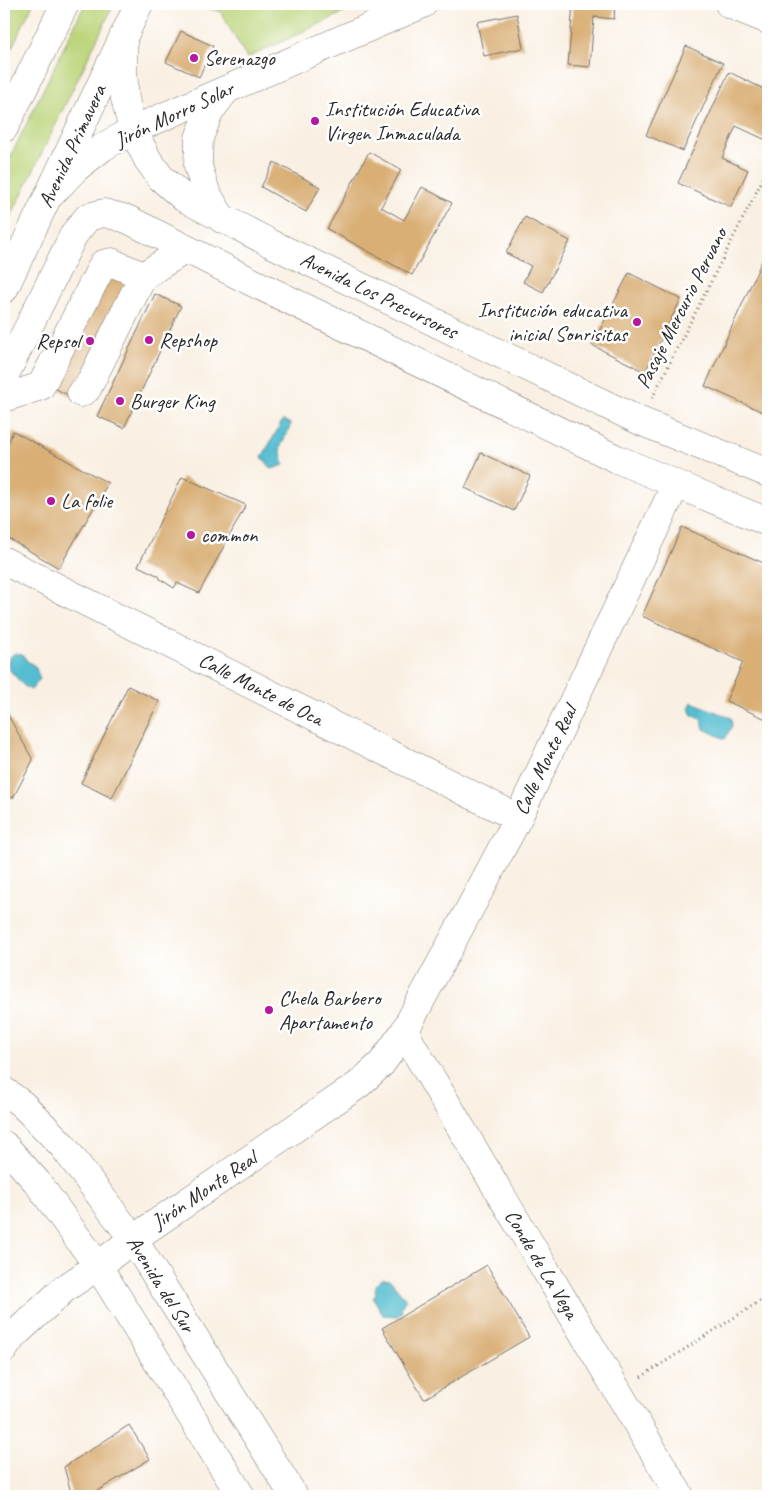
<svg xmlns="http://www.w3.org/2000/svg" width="772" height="1500" font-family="Caveat,sans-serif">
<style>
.green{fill:#bbd479;stroke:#738052}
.water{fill:#54bdd0;stroke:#40747e}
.building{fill:#d9af76}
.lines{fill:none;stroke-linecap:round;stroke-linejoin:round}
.minor-casing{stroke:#73706b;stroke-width:29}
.major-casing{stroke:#73706b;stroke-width:29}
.path{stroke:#73706b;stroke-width:3;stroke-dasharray:1 4;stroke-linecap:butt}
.minor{stroke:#fff;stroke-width:28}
.major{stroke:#fff;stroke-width:28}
.poi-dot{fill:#b5179e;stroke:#fff;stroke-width:2}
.labels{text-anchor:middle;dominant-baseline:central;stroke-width:5;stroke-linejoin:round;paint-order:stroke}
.poi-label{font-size:21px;fill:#2b2b2b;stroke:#fff;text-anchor:start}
.street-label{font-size:21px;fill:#2b2b2b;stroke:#fff}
</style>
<rect width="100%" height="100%" fill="#fff"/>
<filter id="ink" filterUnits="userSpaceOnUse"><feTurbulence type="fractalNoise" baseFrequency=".02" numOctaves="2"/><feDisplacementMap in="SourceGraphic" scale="10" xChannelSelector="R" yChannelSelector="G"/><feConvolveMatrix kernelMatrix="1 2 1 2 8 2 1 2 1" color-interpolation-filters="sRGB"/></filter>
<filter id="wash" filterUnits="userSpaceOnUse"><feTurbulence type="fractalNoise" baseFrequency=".0096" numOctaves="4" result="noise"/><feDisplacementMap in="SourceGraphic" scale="20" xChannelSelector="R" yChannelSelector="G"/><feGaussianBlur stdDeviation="1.12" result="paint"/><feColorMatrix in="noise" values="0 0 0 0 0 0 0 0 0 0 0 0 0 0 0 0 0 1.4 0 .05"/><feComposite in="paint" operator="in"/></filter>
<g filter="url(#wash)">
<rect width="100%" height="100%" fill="#f9f0e3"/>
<path class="green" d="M4,4H33L4,64Z
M85,4H114L4,231V170Z
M196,4H362L247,58L220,11L197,6Z"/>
<path class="water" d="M283,420L291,424L280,448L284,465L272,469L262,457Z
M15,653L22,654L27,661L35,666L40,679L31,690L24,686L8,668L9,658Z
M692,702L731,718L732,726L725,739L704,729L702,720L691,714L689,708Z
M383,1279L390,1280L406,1299L401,1307L402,1313L397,1316L383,1315L373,1297L376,1296C374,1287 376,1283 383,1279Z"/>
<g id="blocks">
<path class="building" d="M573,4H615L614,19L594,17L590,67L568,65Z
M517,14L523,48L484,56L477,22Z
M181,31L213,46L199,77L166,62Z
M686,46L723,63L683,151L646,135Z
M729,72L768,91V134L766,140L736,126L722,158L748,170L731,207L678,183Z
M369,152L401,170L381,207L404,220L422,187L452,203L412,275L327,229Z
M274,162L320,187L306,212L261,187Z
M525,217L570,241L543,292L523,282L531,266L506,253Z
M765,254L768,256L767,414L705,386Z
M111,273L136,285L78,400L54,388Z
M629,273L681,299L645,372L592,345Z
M155,294L181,306L124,428L97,416Z
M13,431L108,483L59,568L4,536V454Z
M481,453L530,476L514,511L465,488Z
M182,477L246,505L199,593L177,583L174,588L160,579L159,576L138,566Z
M682,527L768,565V720L726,701L743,662L642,616Z
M128,686L159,701L112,798L81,783Z
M4,708L33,760L13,798L4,794Z
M487,1265L529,1337L424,1399L382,1328Z
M129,1425L150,1459L89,1496H72L64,1467Z"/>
</g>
</g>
<g filter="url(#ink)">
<use href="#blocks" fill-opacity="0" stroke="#73706b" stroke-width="1"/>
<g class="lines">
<defs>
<path id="minor" d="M729,4L768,20
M123,37V69L125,99L133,130L148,160L161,178L184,198L270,243L640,421L768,473
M51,194L76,168L103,147L133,130L423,4
M222,219L206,192L198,166L199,138L210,111L226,90
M74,234L88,217L104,213L127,219L252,282L617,459L676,484L768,522
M81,393L87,389L143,276
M4,398L41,386L103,264L111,262L143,276L186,249
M4,561L518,818
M404,1032L680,1496
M4,1091L22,1104L63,1146L133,1239L294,1496
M4,1145L37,1182L98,1266L241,1496
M4,1349L12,1337L64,1289L98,1266L133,1239L358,1085L382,1063L404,1032L518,818L676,484"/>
<path id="major" d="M4,128L65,4
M4,289L139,4
M4,377L74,234"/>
</defs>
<use href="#minor" class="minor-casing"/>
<use href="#major" class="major-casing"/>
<path class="path" d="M652,398L768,169
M641,1377L768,1296"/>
<use href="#minor" class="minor"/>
<use href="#major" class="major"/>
</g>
</g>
<g class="poi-dot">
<circle cx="194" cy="58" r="5"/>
<circle cx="315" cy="121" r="5"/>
<circle cx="637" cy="322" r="5"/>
<circle cx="149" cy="340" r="5"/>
<circle cx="90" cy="341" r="5"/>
<circle cx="120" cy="401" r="5"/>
<circle cx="51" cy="501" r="5"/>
<circle cx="191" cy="535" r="5"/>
<circle cx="269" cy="1010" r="5"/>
</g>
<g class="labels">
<g class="poi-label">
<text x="204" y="58">Serenazgo</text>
<text x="325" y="109">Institución Educativa<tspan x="325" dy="24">Virgen Inmaculada</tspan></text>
<text x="627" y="310" text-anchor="end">Institución educativa<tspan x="627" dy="24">inicial Sonrisitas</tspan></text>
<text x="159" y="340">Repshop</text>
<text x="80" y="341" text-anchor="end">Repsol</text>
<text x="130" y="401">Burger King</text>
<text x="61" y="501">La folie</text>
<text x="201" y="535">common</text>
<text x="279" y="998">Chela Barbero<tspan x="279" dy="24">Apartamento</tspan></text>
</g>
<g class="street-label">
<text transform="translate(174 114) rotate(-25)">Jirón Morro Solar</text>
<text transform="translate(72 146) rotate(-65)">Avenida Primavera</text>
<text transform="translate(379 295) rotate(26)">Avenida Los Precursores</text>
<text transform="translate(681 308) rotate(-63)">Pasaje Mercurio Peruano</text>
<text transform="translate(261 689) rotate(27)">Calle Monte de Oca</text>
<text transform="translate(545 760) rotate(-64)">Calle Monte Real</text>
<text transform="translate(204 1190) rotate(-34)">Jirón Monte Real</text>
<text transform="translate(542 1264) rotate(59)">Conde de La Vega</text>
<text transform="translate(161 1284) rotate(58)">Avenida del Sur</text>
</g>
</g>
<rect width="772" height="1500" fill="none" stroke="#fff" stroke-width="20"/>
</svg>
